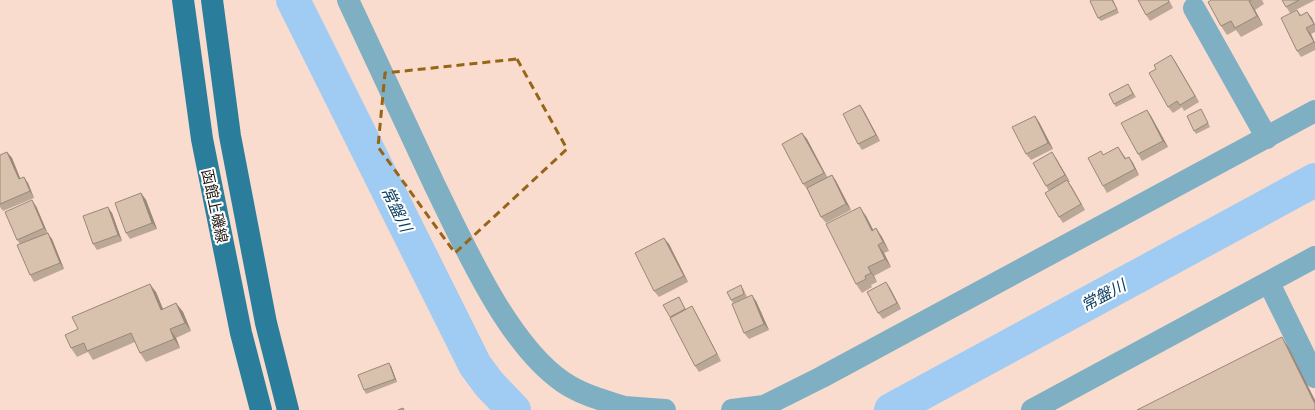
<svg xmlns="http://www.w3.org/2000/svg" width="1315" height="410" font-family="'PT Sans Narrow','Noto Sans JP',sans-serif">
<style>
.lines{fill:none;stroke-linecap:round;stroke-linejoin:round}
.river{stroke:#a0ccf3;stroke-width:34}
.minor{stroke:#7eafc3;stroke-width:22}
.major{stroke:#2b7e9b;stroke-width:22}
.wall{fill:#bba795}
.shaded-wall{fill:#988879}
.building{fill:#d9c2ad;stroke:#988879}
.marked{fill:none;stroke:#976518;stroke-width:3;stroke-dasharray:8 5;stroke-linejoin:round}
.labels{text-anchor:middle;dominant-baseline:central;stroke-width:4;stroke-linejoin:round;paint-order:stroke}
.street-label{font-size:15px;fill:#221712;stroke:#fff}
.water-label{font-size:16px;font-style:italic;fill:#0a3d61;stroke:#fff}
</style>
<rect width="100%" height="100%" fill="#fadcce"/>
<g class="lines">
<path class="river" d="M293,0L475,365L489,384L514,410
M891,410L1315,180"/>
<path class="minor" d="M348,0C377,62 406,124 435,186C464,245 508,345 563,382C582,395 603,400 624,407
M1194,8L1267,138
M1269,283L1315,377
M623,410L624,407L665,410
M732,410L764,406L822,377L1315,111
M1032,410L1315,257"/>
<path class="major" d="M183,0L202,139L241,333L261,410
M212,0L230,136L266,323L288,410"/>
</g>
<path class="wall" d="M1092,0H1113L1119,13L1101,21L1098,18Z
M1138,0H1169L1173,8L1150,21L1146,15Z
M1211,0H1262L1264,4L1255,10L1263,25L1241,37L1236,30L1227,35L1221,26Z
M1282,0H1315L1290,13Z
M1297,10L1301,15L1307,12L1315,25V32L1311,34L1315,43V50L1301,57L1297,51Z
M1175,61L1199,102L1184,111L1182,107L1173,113L1168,107Z
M1130,87L1136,97L1116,107L1114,104Z
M1147,110L1151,116L1168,147L1142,161L1138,154Z
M864,111L880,141L862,150L858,144Z
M1203,112L1210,127L1196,134L1194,131Z
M1035,116L1039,122L1053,149L1031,160L1026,154Z
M802,133L807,139L827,177L832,175L836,181L851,210L826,223L821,217L807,189L803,184Z
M1118,147L1126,158L1129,157L1133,163L1139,175L1107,193L1103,186L1104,155Z
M7,152L12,158L20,179L28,183L34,198L3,211L0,207V155Z
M1056,158L1070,182H1068L1085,210L1063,223L1059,217L1049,191L1046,186Z
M141,193L146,200L157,229L130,239L126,233Z
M36,206L48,234L52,239L64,269L34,282L30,275L20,244L17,240Z
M112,213L122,241L97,250L93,244Z
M866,216L873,230L876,228L882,237L889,251L884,253L891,267L874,276L877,282L871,285L872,287L862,293L856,284Z
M669,244L688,282L659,297L654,291Z
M743,288L747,297L733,303L731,300Z
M890,288L901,309L883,319L878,313Z
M156,292L163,309L176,303L183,312L191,331L176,338L180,348L146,362L140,353L135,342L93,360L88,352L77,357L71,348L78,329Z
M679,297L686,310L692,306L696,313L721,361L699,372L695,366L670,317Z
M756,301L769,330L749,339L744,333Z
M391,366L397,382L366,394L364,390Z"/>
<path class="shaded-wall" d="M1112,0H1113L1119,13L1117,9Z
M1249,1L1255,10L1263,25L1257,16Z
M1307,12L1312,18L1315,25V26Z
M1306,28L1311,34L1315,43V44Z
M1171,55L1175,61L1199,102L1195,96Z
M860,105L864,111L880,141L876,135Z
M1147,110L1151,116L1168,147L1163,141Z
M1035,116L1039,122L1053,149L1048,143Z
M802,133L807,139L828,179L824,173Z
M7,152L12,158L23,185L19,179Z
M1052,152L1056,158L1070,182L1065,175Z
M1129,157L1133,163L1139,175L1135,169Z
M832,175L836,181L851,210L846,204Z
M24,177L28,183L34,198L30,191Z
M1067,180L1072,187L1085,210L1081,204Z
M141,193L146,200L157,229L152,223Z
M32,200L36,206L48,234L52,239L64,269L60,263L48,233L44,228Z
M108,207L112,213L122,241L118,235Z
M860,207L866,216L878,239L872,231Z
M876,228L882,237L889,251L883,242Z
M664,238L669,244L688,282L684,276Z
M878,245L884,253L891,267L885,259Z
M868,267L874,276L877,282L871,273Z
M886,282L890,288L901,309L897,303Z
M150,284L156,292L167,319L161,310Z
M752,295L756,301L769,330L764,324Z
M176,303L183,312L191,331L185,323Z
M692,306L696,313L721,361L717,354Z
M170,329L176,338L180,348L174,339Z
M1282,337L1289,348L1315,400V404Z
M389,363L391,366L397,382L395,379Z"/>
<path class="building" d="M1092,0H1112L1117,9L1098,18L1090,1Z
M1138,0H1168L1169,2L1146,15Z
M1211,0H1251L1249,1L1257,16L1235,28L1231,21L1221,26L1208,2Z
M1282,0H1299L1286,7Z
M1297,10L1300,16L1307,12L1314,24L1306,28L1314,42L1297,51L1281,18Z
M1171,55L1195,96L1180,105L1177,101L1168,107L1149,73L1156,69L1154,65Z
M1128,84L1133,94L1114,104L1109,94Z
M860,105L876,135L858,144L843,114Z
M1201,109L1208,123L1194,131L1187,116Z
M1147,110L1163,141L1138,154L1121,123Z
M1035,116L1048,143L1026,154L1012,127Z
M802,133L824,173L803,184L782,144Z
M1118,147L1125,159L1129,157L1135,169L1103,186L1088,158L1101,151L1103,155Z
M7,152L19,179L24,177L30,191L0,204V155Z
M1052,152L1065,175L1046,186L1033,163Z
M832,175L846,204L821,217L807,188Z
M1067,180L1081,204L1059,217L1045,193Z
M141,193L152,223L126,233L115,203Z
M32,200L44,228L17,240L5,212Z
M108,207L118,235L93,244L83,216Z
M860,207L872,231L876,228L883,242L878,245L885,259L868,267L871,273L865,276L866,279L856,284L826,224Z
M48,233L60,263L30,275L17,245Z
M664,238L684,276L654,291L635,253Z
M886,282L897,303L878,313L867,292Z
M150,284L161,310L176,303L185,323L170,329L174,339L140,353L131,333L87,351L84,343L71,348L65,335L78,329L72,317Z
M741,285L744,294L731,300L727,292Z
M752,295L764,324L744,333L732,304Z
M679,297L685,309L670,317L663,305Z
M692,306L717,354L695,366L670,318Z
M1282,337L1315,404V410H1137Z
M389,363L395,379L364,390L358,375Z
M403,408L404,410H398Z"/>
<path class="marked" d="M517,59L567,149L455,253L378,147L385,73Z"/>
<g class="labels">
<g class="street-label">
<text transform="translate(215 206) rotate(78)">函館上磯線</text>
</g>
<g class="water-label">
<text transform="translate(397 209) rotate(64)">常盤川</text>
<text transform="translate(1103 295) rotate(-28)">常盤川</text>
</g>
</g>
</svg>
